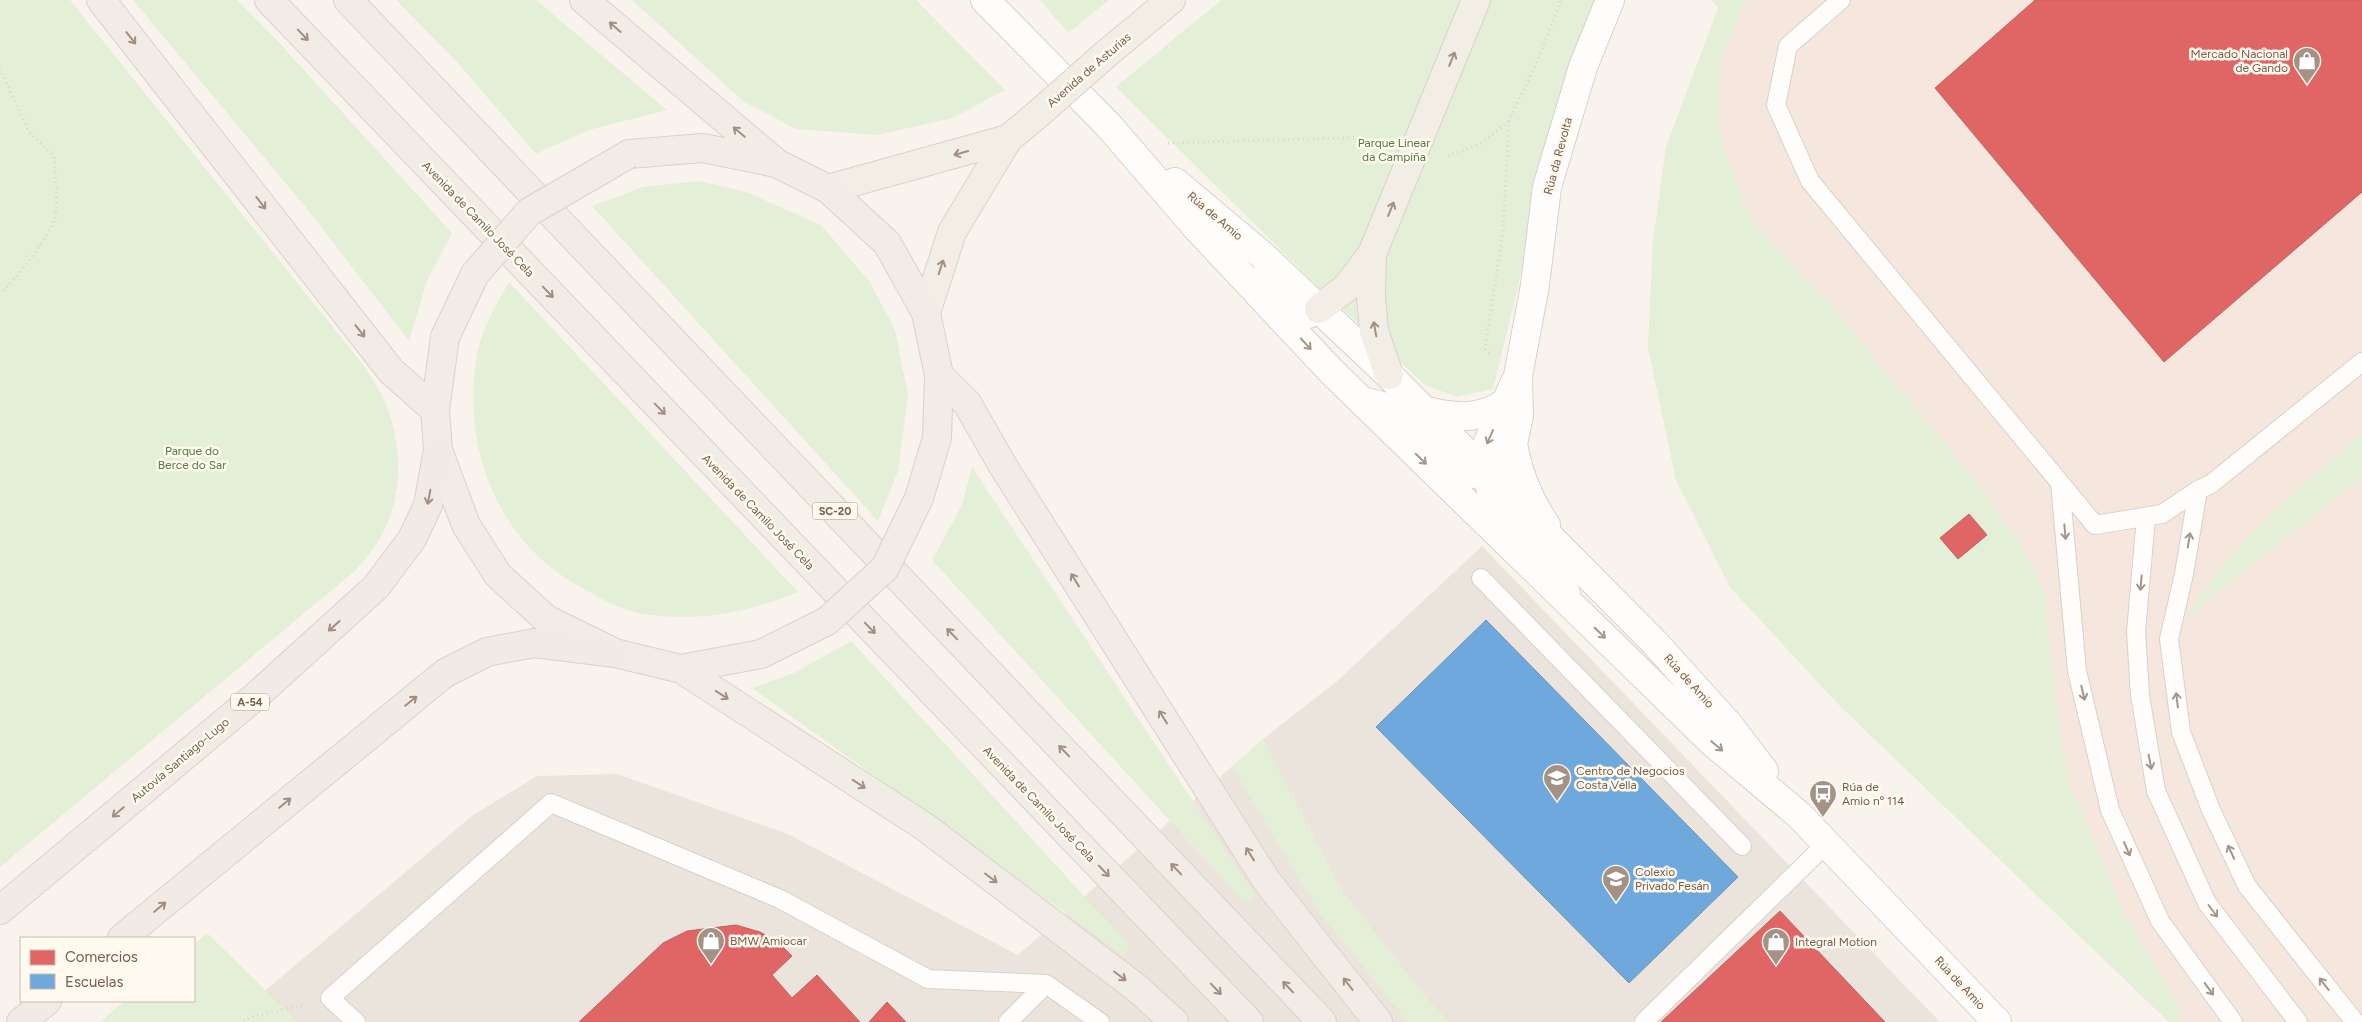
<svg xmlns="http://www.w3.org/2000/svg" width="2362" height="1022" font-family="Figtree,sans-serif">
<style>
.commercial{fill:#f6e7de}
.industrial{fill:#ebe4dd}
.green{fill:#e4efd8}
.shops{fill:#e06666;stroke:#c0635e}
.schools{fill:#6fa8dc;stroke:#7192b0}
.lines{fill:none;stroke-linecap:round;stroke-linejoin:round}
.service-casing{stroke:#d7d1cb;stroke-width:20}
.minor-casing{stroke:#d7d1cb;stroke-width:30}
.tertiary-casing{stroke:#d7d1cb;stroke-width:30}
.primary-casing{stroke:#d9d1ca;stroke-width:30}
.trunk-casing{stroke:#d9d1ca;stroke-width:30}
.motorway-casing{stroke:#d9d1ca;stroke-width:30}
.path{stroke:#dad4cf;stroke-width:3;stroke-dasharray:1 4;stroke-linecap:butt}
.service{stroke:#fefdfc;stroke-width:18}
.minor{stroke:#fefdfc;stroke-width:28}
.tertiary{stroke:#fefdfc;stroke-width:28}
.primary{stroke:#f2eee6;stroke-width:28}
.trunk{stroke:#f2ece6;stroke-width:28}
.motorway{stroke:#f2eae5;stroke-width:28}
.primary-bridge-casing{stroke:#d9d1ca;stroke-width:30;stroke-linecap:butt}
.trunk-bridge-casing{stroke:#d9d1ca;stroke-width:30;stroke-linecap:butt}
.primary-bridge{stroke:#f2eee6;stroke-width:28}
.trunk-bridge{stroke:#f2ece6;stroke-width:28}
.oneway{stroke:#a28f81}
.oneway2{stroke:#a29081}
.oneway3{stroke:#a69589}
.oneway4{stroke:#a28e81}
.labels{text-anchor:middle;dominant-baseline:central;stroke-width:5;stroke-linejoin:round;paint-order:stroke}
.shield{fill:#fff9ef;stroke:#a08c7c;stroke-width:1}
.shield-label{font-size:11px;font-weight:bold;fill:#775d4b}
.poi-label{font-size:12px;fill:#775d4b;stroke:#fff9ef;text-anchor:start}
.street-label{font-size:12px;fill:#775d4b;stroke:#fff9ef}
.park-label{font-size:12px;fill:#527d42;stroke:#fff9ef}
</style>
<rect width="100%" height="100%" fill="#f8f4ed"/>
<path class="commercial" d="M1723,0H2362V1022H2169L1839,705L1730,587L1676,480L1648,347L1653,242L1666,147Z"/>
<path class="industrial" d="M1482,546L1940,1022H228L473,815L537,776L617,774L788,834L1018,955L1263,739L1337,681Z"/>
<path class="green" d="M0,0H70L365,367C372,380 382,393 387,407C403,451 403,498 379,540C373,550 364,560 356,570L0,867Z
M133,0H237L273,36L452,233L427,281L409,341L308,210Z
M396,0H536L667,110L589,130L536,154L455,60Z
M632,0H916L1005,90L953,118L877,135L796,129L743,101Z
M1040,0H1109L1068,33Z
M1221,0H1595L1551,131L1517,291L1493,389L1457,397L1425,385L1310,279L1116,87Z
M1711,0H1746L1721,58L1716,115L1727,157L1752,221L1829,303L1970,473L2017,538L2046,594L2047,628L2053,679L2061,741L2071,786L2125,915L2176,1000L2182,1022H2169L1839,705L1730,587L1676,480L1648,347L1653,242L1666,147L1718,8Z
M699,181L746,192L821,225L870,282L895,330L908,395L898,471L878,521L592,206L643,187Z
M509,282L798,592C749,613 697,622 643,614C619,610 598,597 577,585C496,539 461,445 477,355C482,328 496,305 509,282Z
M2362,433V477L2185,619C2230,545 2297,489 2362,433Z
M972,467L1255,895L1244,902L932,560L962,505Z
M851,641L1129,945L1125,956L752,688L794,673Z
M1263,739L1339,886L1427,999L1450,1022H1408L1319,912L1232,767Z
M207,933L298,1022H100L125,1001H194V944Z"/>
<path class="shops" d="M2035,0H2362V192L2164,362L1935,88Z
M1969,514L1987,535L1958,559L1940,538Z
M1780,911L1885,1022H1661Z
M736,925L760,932L778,942L792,956L772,975L792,998L817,975L860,1022H579L663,943L687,931Z
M887,1002L906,1022H869Z"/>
<path class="schools" d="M1486,620L1738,877L1629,983L1376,727Z"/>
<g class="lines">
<defs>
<path id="service" d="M1841,0L1788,46L1776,105L1810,181L2095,525L2162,514L2198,490L2211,484L2362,362
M2060,483L2077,671L2110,810L2160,921L2233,1022
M2198,490L2184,574L2169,639L2181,732L2211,810L2247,886L2355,1022
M2146,517L2136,632L2140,695L2156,791L2207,903L2298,1022
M1481,578L1742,846
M356,1022L330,998L551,803L780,899L928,979L1046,984L1100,1022
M1008,1022L1046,984
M1644,1022L1827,843"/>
<path id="minor" d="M1263,279L1296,311L1308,314L1319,309
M1515,382L1483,453L1485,472L1496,504L1541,553L1566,593
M1362,401C1372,404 1383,405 1392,409C1420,421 1444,456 1470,474L1485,472L1494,468L1513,443L1519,416L1518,376L1535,285L1547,187L1583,67L1610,0
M1423,410C1453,418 1480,421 1506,402
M1513,443C1518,474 1528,499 1546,525"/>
<path id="tertiary" d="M985,0L1109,126L1197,228L1331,371L1712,742L1799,815L1997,1022
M1175,182L1262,255L1389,375L1655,643L1729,725L1764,771"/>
<path id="primary" d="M1106,54L1171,0
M828,189L1008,139
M1372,254L1371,296L1374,331L1389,375
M1319,309L1347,287L1372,254L1476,0
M926,313L952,232L1008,139L1038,114"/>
<path id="trunk" d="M101,0L391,371L435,410
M269,0L1249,1022
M348,0L1322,1022
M584,0L773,160
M629,154L703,148L776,163L828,189L887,243L926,313L939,375L937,438L919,498
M445,337L435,410L438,450L466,525L498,575L546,619L615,653L681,669L761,654
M939,375L967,403L1003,466L1266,880L1378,1022
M681,669L925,827L1138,989L1174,1022"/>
<path id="motorway" d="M0,910L256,696L376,587L412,539L428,505L438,450
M122,938L445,673L487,652L534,643L615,653
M21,1022L47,1001"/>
</defs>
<use href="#service" class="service-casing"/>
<use href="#minor" class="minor-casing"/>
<use href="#tertiary" class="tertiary-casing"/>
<use href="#primary" class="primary-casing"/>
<use href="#trunk" class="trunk-casing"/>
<use href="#motorway" class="motorway-casing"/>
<path class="path" d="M0,69L29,132L54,156C55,173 59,201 55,218C50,235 14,283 0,293
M1168,143L1340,138H1358L1382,143
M1448,156L1482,143L1509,121
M1489,353L1485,350L1503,231L1509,120L1537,62L1561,0
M244,1022L250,1017L303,1005"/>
<use href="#service" class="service"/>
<use href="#minor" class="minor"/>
<use href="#tertiary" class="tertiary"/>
<use href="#primary" class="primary"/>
<use href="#trunk" class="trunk"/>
<use href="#motorway" class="motorway"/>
<defs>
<path id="primary-bridge" d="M1038,114L1106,54"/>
<path id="trunk-bridge" d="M445,337L475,274L529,212L629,154
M761,654L827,621L885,568L919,498"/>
</defs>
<use href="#primary-bridge" class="primary-bridge-casing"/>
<use href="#trunk-bridge" class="trunk-bridge-casing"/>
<use href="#primary-bridge" class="primary-bridge"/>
<use href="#trunk-bridge" class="trunk-bridge"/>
</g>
<defs><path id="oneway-shaft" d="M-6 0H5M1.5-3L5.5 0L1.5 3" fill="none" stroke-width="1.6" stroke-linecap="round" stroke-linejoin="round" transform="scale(1.25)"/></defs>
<g class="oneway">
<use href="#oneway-shaft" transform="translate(615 27) rotate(-139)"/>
<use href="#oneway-shaft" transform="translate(303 35) rotate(46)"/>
<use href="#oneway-shaft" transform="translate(131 38) rotate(52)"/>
<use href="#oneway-shaft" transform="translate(739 132) rotate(-140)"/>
<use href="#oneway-shaft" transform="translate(261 203) rotate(52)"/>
<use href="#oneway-shaft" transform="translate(548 292) rotate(46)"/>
<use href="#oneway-shaft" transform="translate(360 331) rotate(52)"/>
<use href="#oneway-shaft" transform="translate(660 409) rotate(46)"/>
<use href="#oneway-shaft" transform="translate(1075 580) rotate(-122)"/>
<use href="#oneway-shaft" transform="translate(870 628) rotate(46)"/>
<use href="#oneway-shaft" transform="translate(952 634) rotate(-134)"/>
<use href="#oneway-shaft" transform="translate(722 695) rotate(33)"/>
<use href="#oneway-shaft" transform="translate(1163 717) rotate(-122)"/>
<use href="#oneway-shaft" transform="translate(1064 751) rotate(-134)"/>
<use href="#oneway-shaft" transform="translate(859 784) rotate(33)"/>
<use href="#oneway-shaft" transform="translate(1250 854) rotate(-122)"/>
<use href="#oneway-shaft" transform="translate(1176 869) rotate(-134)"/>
<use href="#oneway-shaft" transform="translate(1104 871) rotate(46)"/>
<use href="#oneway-shaft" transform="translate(991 878) rotate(37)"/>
<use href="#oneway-shaft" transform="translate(1120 976) rotate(37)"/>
<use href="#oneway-shaft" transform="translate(1348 984) rotate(-128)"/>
<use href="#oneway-shaft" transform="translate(1288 987) rotate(-134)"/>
<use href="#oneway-shaft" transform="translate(1216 989) rotate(46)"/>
</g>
<g class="oneway2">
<use href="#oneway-shaft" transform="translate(1452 59) rotate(-68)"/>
<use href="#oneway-shaft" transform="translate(961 153) rotate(164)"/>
<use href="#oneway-shaft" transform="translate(1391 209) rotate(-68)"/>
<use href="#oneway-shaft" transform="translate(941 267) rotate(-72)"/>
<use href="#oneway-shaft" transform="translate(1375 329) rotate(-100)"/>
</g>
<g class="oneway3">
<use href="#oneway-shaft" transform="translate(1306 344) rotate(47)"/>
<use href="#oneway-shaft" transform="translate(1490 437) rotate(114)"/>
<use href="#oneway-shaft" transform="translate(1421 459) rotate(44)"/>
<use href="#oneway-shaft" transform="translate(2065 532) rotate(85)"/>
<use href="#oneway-shaft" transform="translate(2189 540) rotate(-81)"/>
<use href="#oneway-shaft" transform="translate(2141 583) rotate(95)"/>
<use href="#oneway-shaft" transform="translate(1600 633) rotate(44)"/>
<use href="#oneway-shaft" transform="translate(2083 693) rotate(77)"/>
<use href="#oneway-shaft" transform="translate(2177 700) rotate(-97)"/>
<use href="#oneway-shaft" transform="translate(1717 746) rotate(40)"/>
<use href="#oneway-shaft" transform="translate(2150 762) rotate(79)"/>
<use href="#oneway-shaft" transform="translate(2127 849) rotate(66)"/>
<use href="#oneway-shaft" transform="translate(2231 852) rotate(-115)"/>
<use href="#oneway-shaft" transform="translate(2213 911) rotate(53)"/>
<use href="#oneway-shaft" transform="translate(2324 984) rotate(-128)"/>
<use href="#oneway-shaft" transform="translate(2209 989) rotate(54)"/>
</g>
<g class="oneway4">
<use href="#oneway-shaft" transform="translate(429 497) rotate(101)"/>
<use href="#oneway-shaft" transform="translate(334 626) rotate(138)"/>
<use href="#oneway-shaft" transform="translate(411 701) rotate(-39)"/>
<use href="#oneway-shaft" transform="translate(285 803) rotate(-40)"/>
<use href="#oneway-shaft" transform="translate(118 812) rotate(140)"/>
<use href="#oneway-shaft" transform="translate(160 907) rotate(-40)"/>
</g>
<defs>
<symbol id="shop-pin" viewBox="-11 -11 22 30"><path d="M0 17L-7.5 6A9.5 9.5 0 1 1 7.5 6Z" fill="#a49284" stroke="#fff9ef"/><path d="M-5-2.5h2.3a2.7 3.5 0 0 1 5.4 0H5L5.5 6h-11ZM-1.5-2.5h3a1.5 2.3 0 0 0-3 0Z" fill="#fff"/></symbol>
<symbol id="school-pin" viewBox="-11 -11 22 30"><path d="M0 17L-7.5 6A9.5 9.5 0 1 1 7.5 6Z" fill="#a49284" stroke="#fff9ef"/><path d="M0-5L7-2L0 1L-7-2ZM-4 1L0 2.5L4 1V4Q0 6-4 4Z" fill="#fff"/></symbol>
<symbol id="bus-pin" viewBox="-11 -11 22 30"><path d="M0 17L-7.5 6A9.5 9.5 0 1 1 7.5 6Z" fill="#a49284" stroke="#fff9ef"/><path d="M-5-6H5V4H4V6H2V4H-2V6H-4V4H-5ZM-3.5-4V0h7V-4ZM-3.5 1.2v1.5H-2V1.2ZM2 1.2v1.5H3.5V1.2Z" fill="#fff"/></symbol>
</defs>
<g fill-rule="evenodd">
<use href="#shop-pin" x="2291" y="45" width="32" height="43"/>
<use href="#school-pin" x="1541" y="762" width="32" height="43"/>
<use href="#bus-pin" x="1807" y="778" width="32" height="43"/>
<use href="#school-pin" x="1600" y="863" width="32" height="43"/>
<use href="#shop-pin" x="695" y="925" width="32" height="43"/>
<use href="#shop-pin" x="1760" y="926" width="32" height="43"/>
</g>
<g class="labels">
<g class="shield">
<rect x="812.5" y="502.5" width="45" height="17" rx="4"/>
<rect x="231" y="693.5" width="38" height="17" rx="4"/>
</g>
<g class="shield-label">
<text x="835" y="511">SC-20</text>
<text x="250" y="702">A-54</text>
</g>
<g class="poi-label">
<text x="2288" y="54" text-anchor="end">Mercado Nacional<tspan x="2288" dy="14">de Gando</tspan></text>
<text x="1576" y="771">Centro de Negocios<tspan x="1576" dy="14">Costa Vella</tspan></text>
<text x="1842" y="787">Rúa de<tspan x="1842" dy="14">Amio nº 114</tspan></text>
<text x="1635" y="872">Colexio<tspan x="1635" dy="14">Privado Fesán</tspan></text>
<text x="730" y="941">BMW Amiocar</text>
<text x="1795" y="942">Integral Motion</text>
</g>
<g class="street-label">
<text transform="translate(1089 70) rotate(-41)">Avenida de Asturias</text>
<text transform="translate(1558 156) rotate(-75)">Rúa da Revolta</text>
<text transform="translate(1215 216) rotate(40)">Rúa de Amio</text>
<text transform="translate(478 219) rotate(46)">Avenida de Camilo José Cela</text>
<text transform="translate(758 512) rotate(46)">Avenida de Camilo José Cela</text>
<text transform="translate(1689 681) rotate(48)">Rúa de Amio</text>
<text transform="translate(180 760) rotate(-40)">Autovía Santiago-Lugo</text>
<text transform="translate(1039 804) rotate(46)">Avenida de Camilo José Cela</text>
<text transform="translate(1960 983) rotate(47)">Rúa de Amio</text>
</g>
<g class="park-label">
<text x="1394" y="143">Parque Linear<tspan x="1394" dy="14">da Campiña</tspan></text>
<text x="192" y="451">Parque do<tspan x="192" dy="14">Berce do Sar</tspan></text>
</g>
</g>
<rect x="20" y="937" width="175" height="65" fill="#fff9ef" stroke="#c9bbad"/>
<rect x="30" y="950" width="25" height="15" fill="#e06666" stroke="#c9bbad"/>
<text x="65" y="962" font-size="15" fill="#775d4b">Comercios</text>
<rect x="30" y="974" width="25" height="15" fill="#6fa8dc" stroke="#c9bbad"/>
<text x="65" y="987" font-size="15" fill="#775d4b">Escuelas</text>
</svg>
